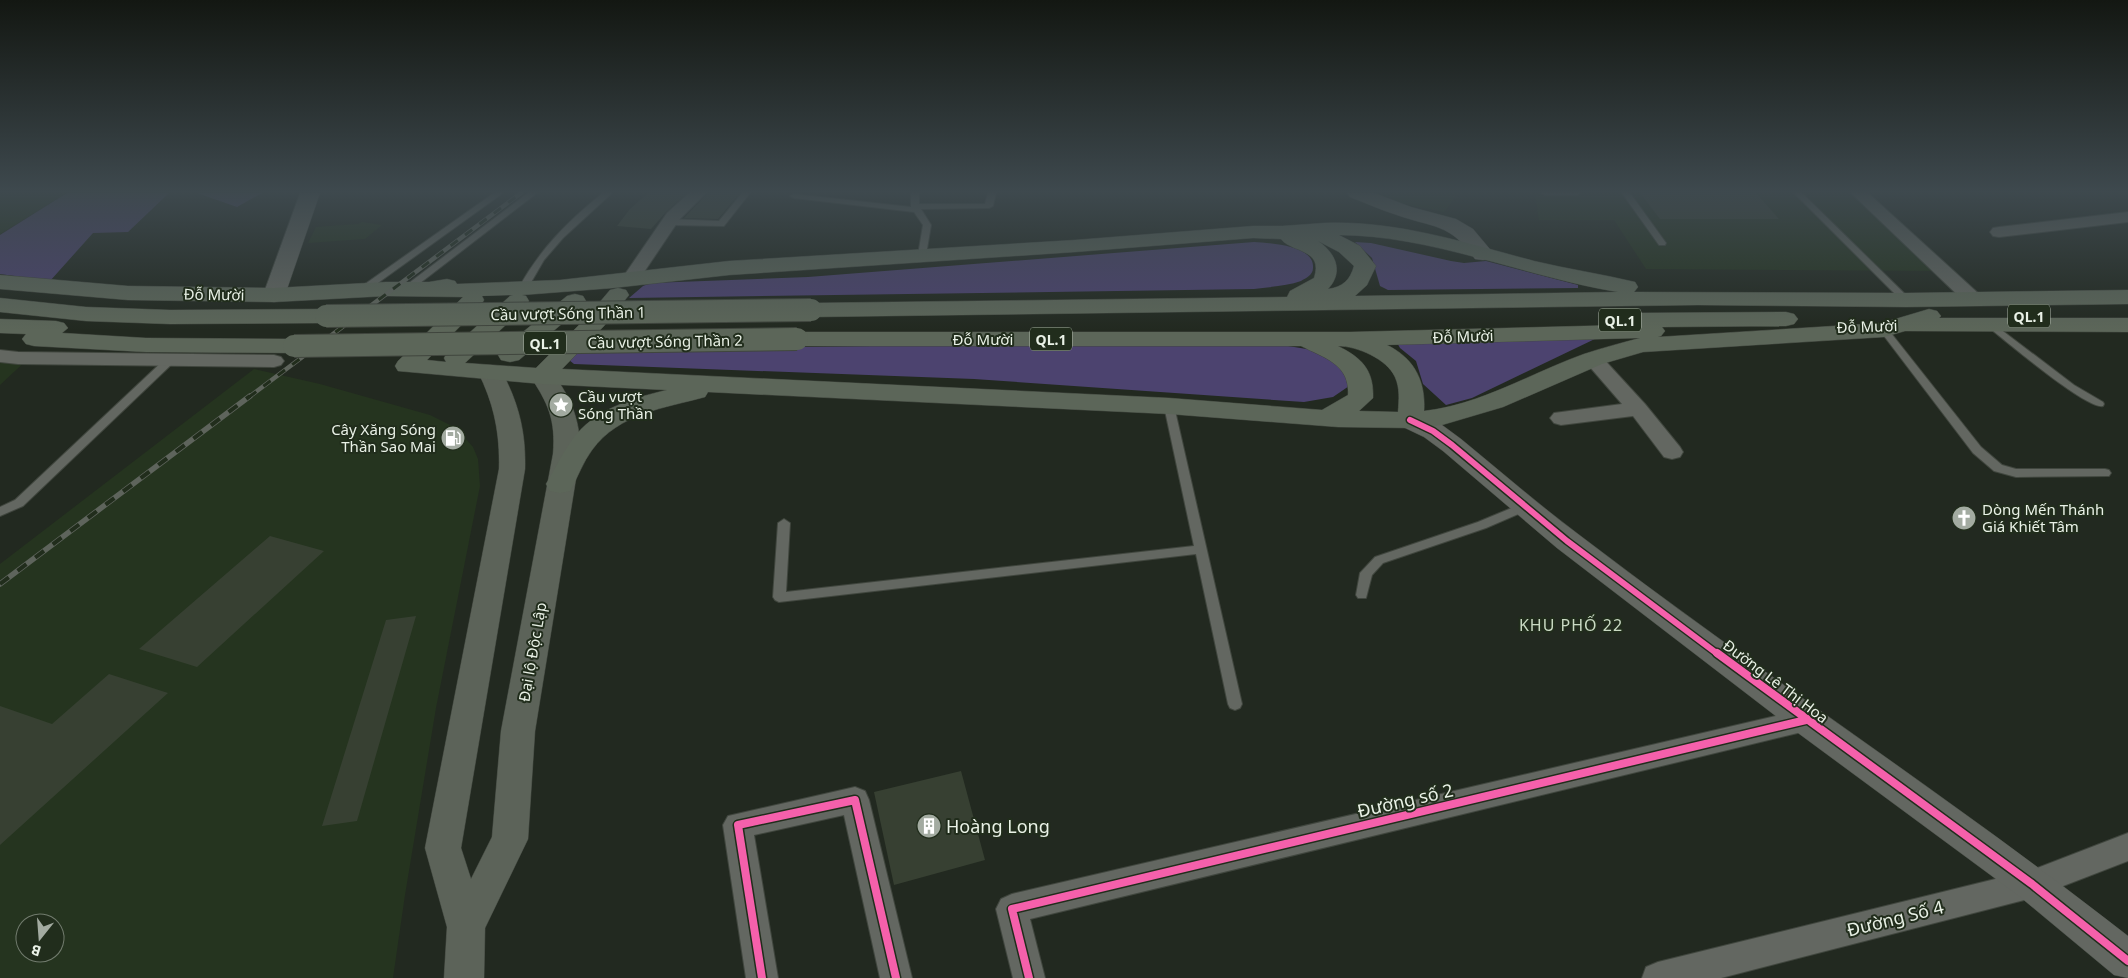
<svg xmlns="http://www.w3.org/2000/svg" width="2128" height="978" font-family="'Noto Sans',sans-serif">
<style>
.built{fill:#25341f;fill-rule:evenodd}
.green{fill:#4c436f}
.building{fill:#374032}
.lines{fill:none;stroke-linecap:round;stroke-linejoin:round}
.service-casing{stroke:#40463e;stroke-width:2}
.minor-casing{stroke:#40463e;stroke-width:2}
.tertiary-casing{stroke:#40463e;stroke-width:1}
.secondary-casing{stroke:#40463e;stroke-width:1}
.trunk-casing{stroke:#40463e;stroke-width:1}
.service{fill:#636761;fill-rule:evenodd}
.minor{fill:#636761;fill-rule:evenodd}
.tertiary{fill:#636761;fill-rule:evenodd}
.secondary{fill:#5c6359;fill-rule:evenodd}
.trunk{fill:#5c6659;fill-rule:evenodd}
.rail-far1-casing{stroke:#5e645c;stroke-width:4.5}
.rail-casing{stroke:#5e645c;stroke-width:5.5}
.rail-far1{stroke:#212d1c;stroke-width:3;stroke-dasharray:9;stroke-linecap:butt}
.rail{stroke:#212d1c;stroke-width:4;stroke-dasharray:11;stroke-linecap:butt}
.trunk-bridge-casing{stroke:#40463e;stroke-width:24;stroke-linecap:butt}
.trunk-bridge{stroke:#5c6659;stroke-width:22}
.cycleway-far1-casing{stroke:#212d1c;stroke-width:9}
.cycleway-casing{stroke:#212d1c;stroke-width:11}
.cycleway-far1{stroke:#f560ab;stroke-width:6}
.cycleway{stroke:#f560ab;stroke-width:8}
.labels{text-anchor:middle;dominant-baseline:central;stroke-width:4;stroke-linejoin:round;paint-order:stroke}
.shield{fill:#212d1c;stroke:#adb6a9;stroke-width:1}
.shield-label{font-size:14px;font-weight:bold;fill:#e9f1e6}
.street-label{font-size:15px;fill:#e9f1e6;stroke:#212d1c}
.poi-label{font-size:15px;fill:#e9f1e6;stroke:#212d1c;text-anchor:start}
.neighbourhood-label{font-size:16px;letter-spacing:1px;fill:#cadac4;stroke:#212d1c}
.near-street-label{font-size:18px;fill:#e9f1e6;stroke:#212d1c}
.near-poi-label{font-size:18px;fill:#e9f1e6;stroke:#212d1c;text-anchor:start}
</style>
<rect width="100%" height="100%" fill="#222920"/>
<path class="built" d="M0,193H66L0,234Z
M1368,193H1459L1444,212L1384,200Z
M1535,193H1861L1944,271L1646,269L1614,220H1539Z
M362,222L382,225L365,239L308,243L316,227L358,224Z
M0,354L30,357L0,385Z
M254,369L320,384L430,415L454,427L464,437L473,447L478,459L480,486L436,708L405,895L393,978H0V564ZM25,923H55V953H25Z"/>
<path class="green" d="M67,193H169L128,232L93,233L50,281L0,274V235Z
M197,193H262L237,207Z
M1254,242C1269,243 1315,245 1313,268C1313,275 1306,278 1301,281C1287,286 1269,287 1254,289L629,298L643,286L651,283L808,277Z
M1355,242L1371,243L1451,261L1464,263L1486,261L1578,285V288L1388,290L1380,286L1372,258Z
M1599,337L1472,398L1446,405L1423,384L1416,361L1400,348L1396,341Z
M1167,342L1288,346L1319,351L1330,354L1352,384L1333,397L1304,402L974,379L574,364L569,360L578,350Z"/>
<path class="building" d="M648,193H687L666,212L651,229L617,226L630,209Z
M708,193H740L718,219L684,218Z
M1640,193H1756L1779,219H1660Z
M270,536L324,551L197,667L139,649Z
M416,616L357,821L322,826L386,620Z
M109,674L168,693L0,845V706L52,724Z
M961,771L985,860L894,885L874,792Z"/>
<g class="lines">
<defs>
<path id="service" d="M494,193H503L364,293H358V289Z
M528,193H537L411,290H405V286Z
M603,193H612L563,238L544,260L526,291H520L518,289C540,249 568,221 603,193Z
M742,193H750L724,226L669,225L665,222L669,219L719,221Z
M911,193H919V204H985L988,193H996L993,206L989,208L921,209L931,225L926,255L922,258L918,255L923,225L914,212L794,198L790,196L794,194L911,207Z
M1541,193H1581L1577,195H1545Z
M1622,193H1630L1666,243L1665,245H1659Z
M1794,193H1802L1909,298V302H1903Z
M1991,322L2074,385L2103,402L2104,404L2103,406C2087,410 2005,340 1988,327V323Z
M1884,327L1887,328L1981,447L2002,465L2016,469H2105L2109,470L2111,473L2109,476L2016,477L1994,471L1973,453L1881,332L1879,330Z
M169,358L174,361L173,363L23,506L0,516V507L15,500L165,359Z
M1169,403L1174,406L1242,704L1240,708L1235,710L1230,708L1228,704L1196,554L779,602L775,600L773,597L778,523L784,519L790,523L786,592L1194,546L1164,406Z
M1526,502L1530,503L1532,506L1530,509L1486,528L1383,563L1372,575L1366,598H1358L1356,595L1360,573L1375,557L1478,522Z"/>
<path id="minor" d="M689,193H706L679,220L636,284L630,285L624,284L621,280L667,213Z
M1851,193H1868L1979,294L1981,298L1979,302L1972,304L1965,302Z
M2128,212V222L1999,237L1993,236L1990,232L1993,228L1999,227Z
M0,350L18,352L274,355L281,357L284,361L281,365L274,367L18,364L0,362Z
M1593,353L1600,355L1645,404L1680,447L1683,452L1680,457L1672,459L1664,457L1633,416L1561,425L1554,423L1550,418L1554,413L1622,404L1583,359L1586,355Z
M1806,709L1816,712L1820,720L1816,728L1806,731L1030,919L1045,978H1013L996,909L1001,899L1012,894Z
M855,787L865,791L869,800L912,978H880L844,815L754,835L778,978H746L723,825L728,816Z
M2128,833V861L2032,898L1721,978H1642L1646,967L1658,962L2032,870Z"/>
<path id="tertiary" d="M300,193H320L285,295L282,300L274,302L266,300L263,295Z
M1347,193H1374L1411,207L1456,219L1473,229L1494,254L1491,259L1483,260L1475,259C1450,223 1434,228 1397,215C1381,210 1366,203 1350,197Z
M1410,412L1442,425L1461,439C1500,471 1538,504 1578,534C1758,672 1949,796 2128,936V978L2114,975L2019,896L1794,730L1557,548L1443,451L1424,437L1401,426L1397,420L1401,414Z"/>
<path id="secondary" d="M490,365L499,367L502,372C519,404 526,433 525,469L461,848L471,879L492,837L501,731L553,454C556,420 548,403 530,376L533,371L542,368L551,371C571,397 581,421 580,454L535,731L528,839L485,928L484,978H444L447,927L425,848L499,469C500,433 494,404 478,372L481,367Z"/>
<path id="trunk" d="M1324,223C1396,220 1466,243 1534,261C1567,269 1602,274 1635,282L1638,287L1634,292L1906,293L2128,290V304L1906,307L1698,305L811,317L803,315L800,310L803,305L811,303L1287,297L1290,291L1314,278C1324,248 1291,253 1281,239L1253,238L1075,252L729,275L613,288L522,295L526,296L529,301L526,306L465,363L536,368L588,316L610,290L618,288L626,290L629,295L604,326L562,369L1169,398L1322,410L1348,395C1350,364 1324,358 1301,346H797L789,344L785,339L789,334L797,332H1350L1624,325L1620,320L1624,315L1632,313L1786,312L1794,314L1798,319L1794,324L1786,326L1662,327L1665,331L1661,336L1658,337L1882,323L1929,309L1937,311L1941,316L1939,318H2128V332L1905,331L1884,337L1643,352L1602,364L1503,407L1442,425L1410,428L1338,427L1169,414L708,392L705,397C665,408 619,413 592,450C583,462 578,477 570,491L560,493L550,491L546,484C555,469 562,454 572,440C594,409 633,398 667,390L542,384L398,371L395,366L398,361L463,297L386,296L274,302L128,300L0,289V275L128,286L274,288L386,282H429L447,279L455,281L457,284L560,280L729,261L1075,240L1253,226H1282ZM1339,235C1431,235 1526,277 1618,292L1355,296L1367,285L1376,266L1360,246ZM1318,241L1339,252L1354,266C1350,280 1343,287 1328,289C1344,272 1336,253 1318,241ZM513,295L510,296L447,353L444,358L446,362L427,360L481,305L484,300L482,296ZM1640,338C1621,343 1602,348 1584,354C1531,373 1480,405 1424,411C1426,381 1414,358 1387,345ZM1338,346C1357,346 1387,359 1395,377C1400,388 1399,400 1398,412L1359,411L1373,398C1374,370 1362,358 1338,346Z
M575,294L583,296L586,301L583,306L519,360L510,362L501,360L498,355L501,350L567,296Z
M0,298L86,307L170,310L326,309L334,311L338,316L334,321L326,323L170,324L86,321L0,312Z
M0,319L56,321L64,323L68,328L62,333L146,338L294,339L302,341L306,346L302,351L294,353L146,352L34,346L26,344L22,339L26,334L0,333Z"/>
</defs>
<use href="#service" class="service-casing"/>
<use href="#minor" class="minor-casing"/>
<use href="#tertiary" class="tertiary-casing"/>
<use href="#secondary" class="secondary-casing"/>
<use href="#trunk" class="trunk-casing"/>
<use href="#service" class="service"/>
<use href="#minor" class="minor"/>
<use href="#tertiary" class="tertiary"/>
<use href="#secondary" class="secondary"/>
<use href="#trunk" class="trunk"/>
<defs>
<path id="rail-far1" d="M249,397L521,193"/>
<path id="rail" d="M0,584L250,396"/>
</defs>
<use href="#rail-far1" class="rail-far1-casing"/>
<use href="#rail" class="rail-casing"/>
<use href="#rail-far1" class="rail-far1"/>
<use href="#rail" class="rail"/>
<defs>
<path id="trunk-bridge" d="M326,316L811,310
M294,346L797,339"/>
</defs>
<use href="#trunk-bridge" class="trunk-bridge-casing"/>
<use href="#trunk-bridge" class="trunk-bridge"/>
<defs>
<path id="cycleway-far1" d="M1410,420L1433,431L1452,445L1567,541L1719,655"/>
<path id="cycleway" d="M1717,653L2032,884L2128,961
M762,978L738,825L855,800L896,978
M1029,978L1012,909L1806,720"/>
</defs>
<use href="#cycleway-far1" class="cycleway-far1-casing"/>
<use href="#cycleway" class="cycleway-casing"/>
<use href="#cycleway-far1" class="cycleway-far1"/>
<use href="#cycleway" class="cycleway"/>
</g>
<linearGradient id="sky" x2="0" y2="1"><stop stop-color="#131712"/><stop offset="0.58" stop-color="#3e494e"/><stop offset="1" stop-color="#3e494e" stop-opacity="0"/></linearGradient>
<rect width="2128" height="330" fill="url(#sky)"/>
<defs>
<symbol id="sight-disc" viewBox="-11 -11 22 22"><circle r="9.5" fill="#a3aba1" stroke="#212d1c"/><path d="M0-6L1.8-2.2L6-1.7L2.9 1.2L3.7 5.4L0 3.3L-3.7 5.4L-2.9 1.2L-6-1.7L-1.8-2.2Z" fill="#fff"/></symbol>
<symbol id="fuel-disc" viewBox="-11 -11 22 22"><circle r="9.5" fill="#a3aba1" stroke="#212d1c"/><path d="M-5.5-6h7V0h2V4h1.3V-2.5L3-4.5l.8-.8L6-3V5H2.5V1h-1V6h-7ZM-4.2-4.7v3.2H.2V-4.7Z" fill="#fff"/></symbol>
<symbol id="church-disc" viewBox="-11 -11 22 22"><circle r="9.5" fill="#a3aba1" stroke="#212d1c"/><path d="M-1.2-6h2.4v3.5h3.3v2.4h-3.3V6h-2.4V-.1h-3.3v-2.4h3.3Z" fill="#fff"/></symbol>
<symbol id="building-disc" viewBox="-11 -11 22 22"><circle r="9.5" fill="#a3aba1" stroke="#212d1c"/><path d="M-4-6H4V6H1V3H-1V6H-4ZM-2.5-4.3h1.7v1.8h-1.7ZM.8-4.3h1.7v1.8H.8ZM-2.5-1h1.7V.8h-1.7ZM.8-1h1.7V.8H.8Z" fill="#fff"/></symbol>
</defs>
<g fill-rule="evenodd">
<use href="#sight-disc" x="547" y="391" width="28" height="28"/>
<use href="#fuel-disc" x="439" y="424" width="28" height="28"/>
<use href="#church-disc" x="1950" y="504" width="28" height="28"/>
<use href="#building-disc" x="915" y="812" width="28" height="28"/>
</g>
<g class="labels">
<g class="shield">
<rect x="2008" y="304.5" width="42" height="23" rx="4"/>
<rect x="1599" y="308.5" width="42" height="23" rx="4"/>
<rect x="1030" y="327.5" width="42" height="23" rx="4"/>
<rect x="524" y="331.5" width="42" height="23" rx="4"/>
</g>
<g class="shield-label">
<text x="2029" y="316">QL.1</text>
<text x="1620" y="320">QL.1</text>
<text x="1051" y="339">QL.1</text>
<text x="545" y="343">QL.1</text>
</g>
<g class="street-label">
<text transform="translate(214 294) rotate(1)">Đỗ Mười</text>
<text transform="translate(568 313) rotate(-1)">Cầu vượt Sóng Thần 1</text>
<text transform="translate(1867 326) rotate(-2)">Đỗ Mười</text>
<text transform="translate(1463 336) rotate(-2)">Đỗ Mười</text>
<text x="983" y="339">Đỗ Mười</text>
<text transform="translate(665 341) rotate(-1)">Cầu vượt Sóng Thần 2</text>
<text transform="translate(532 652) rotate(-80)">Đại lộ Độc Lập</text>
<text transform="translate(1776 681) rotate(37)">Đường Lê Thị Hoa</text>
</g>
<g class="poi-label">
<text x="578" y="396">Cầu vượt<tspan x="578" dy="17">Sóng Thần</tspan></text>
<text x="436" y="429" text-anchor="end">Cây Xăng Sóng<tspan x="436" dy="17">Thần Sao Mai</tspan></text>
<text x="1982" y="509">Dòng Mến Thánh<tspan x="1982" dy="17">Giá Khiết Tâm</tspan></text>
</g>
<g class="neighbourhood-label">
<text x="1571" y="625">KHU PHỐ 22</text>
</g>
<g class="near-street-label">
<text transform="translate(1405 800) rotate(-13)">Đường số 2</text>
<text transform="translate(1895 918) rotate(-14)">Đường Số 4</text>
</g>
<g class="near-poi-label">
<text x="946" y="826">Hoàng Long</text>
</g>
</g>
<g transform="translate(40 938) rotate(197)"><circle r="24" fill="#212d1c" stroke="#717b6d"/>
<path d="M0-4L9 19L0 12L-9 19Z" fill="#a3aba1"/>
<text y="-8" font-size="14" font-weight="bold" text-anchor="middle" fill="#e9f1e6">B</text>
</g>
</svg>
